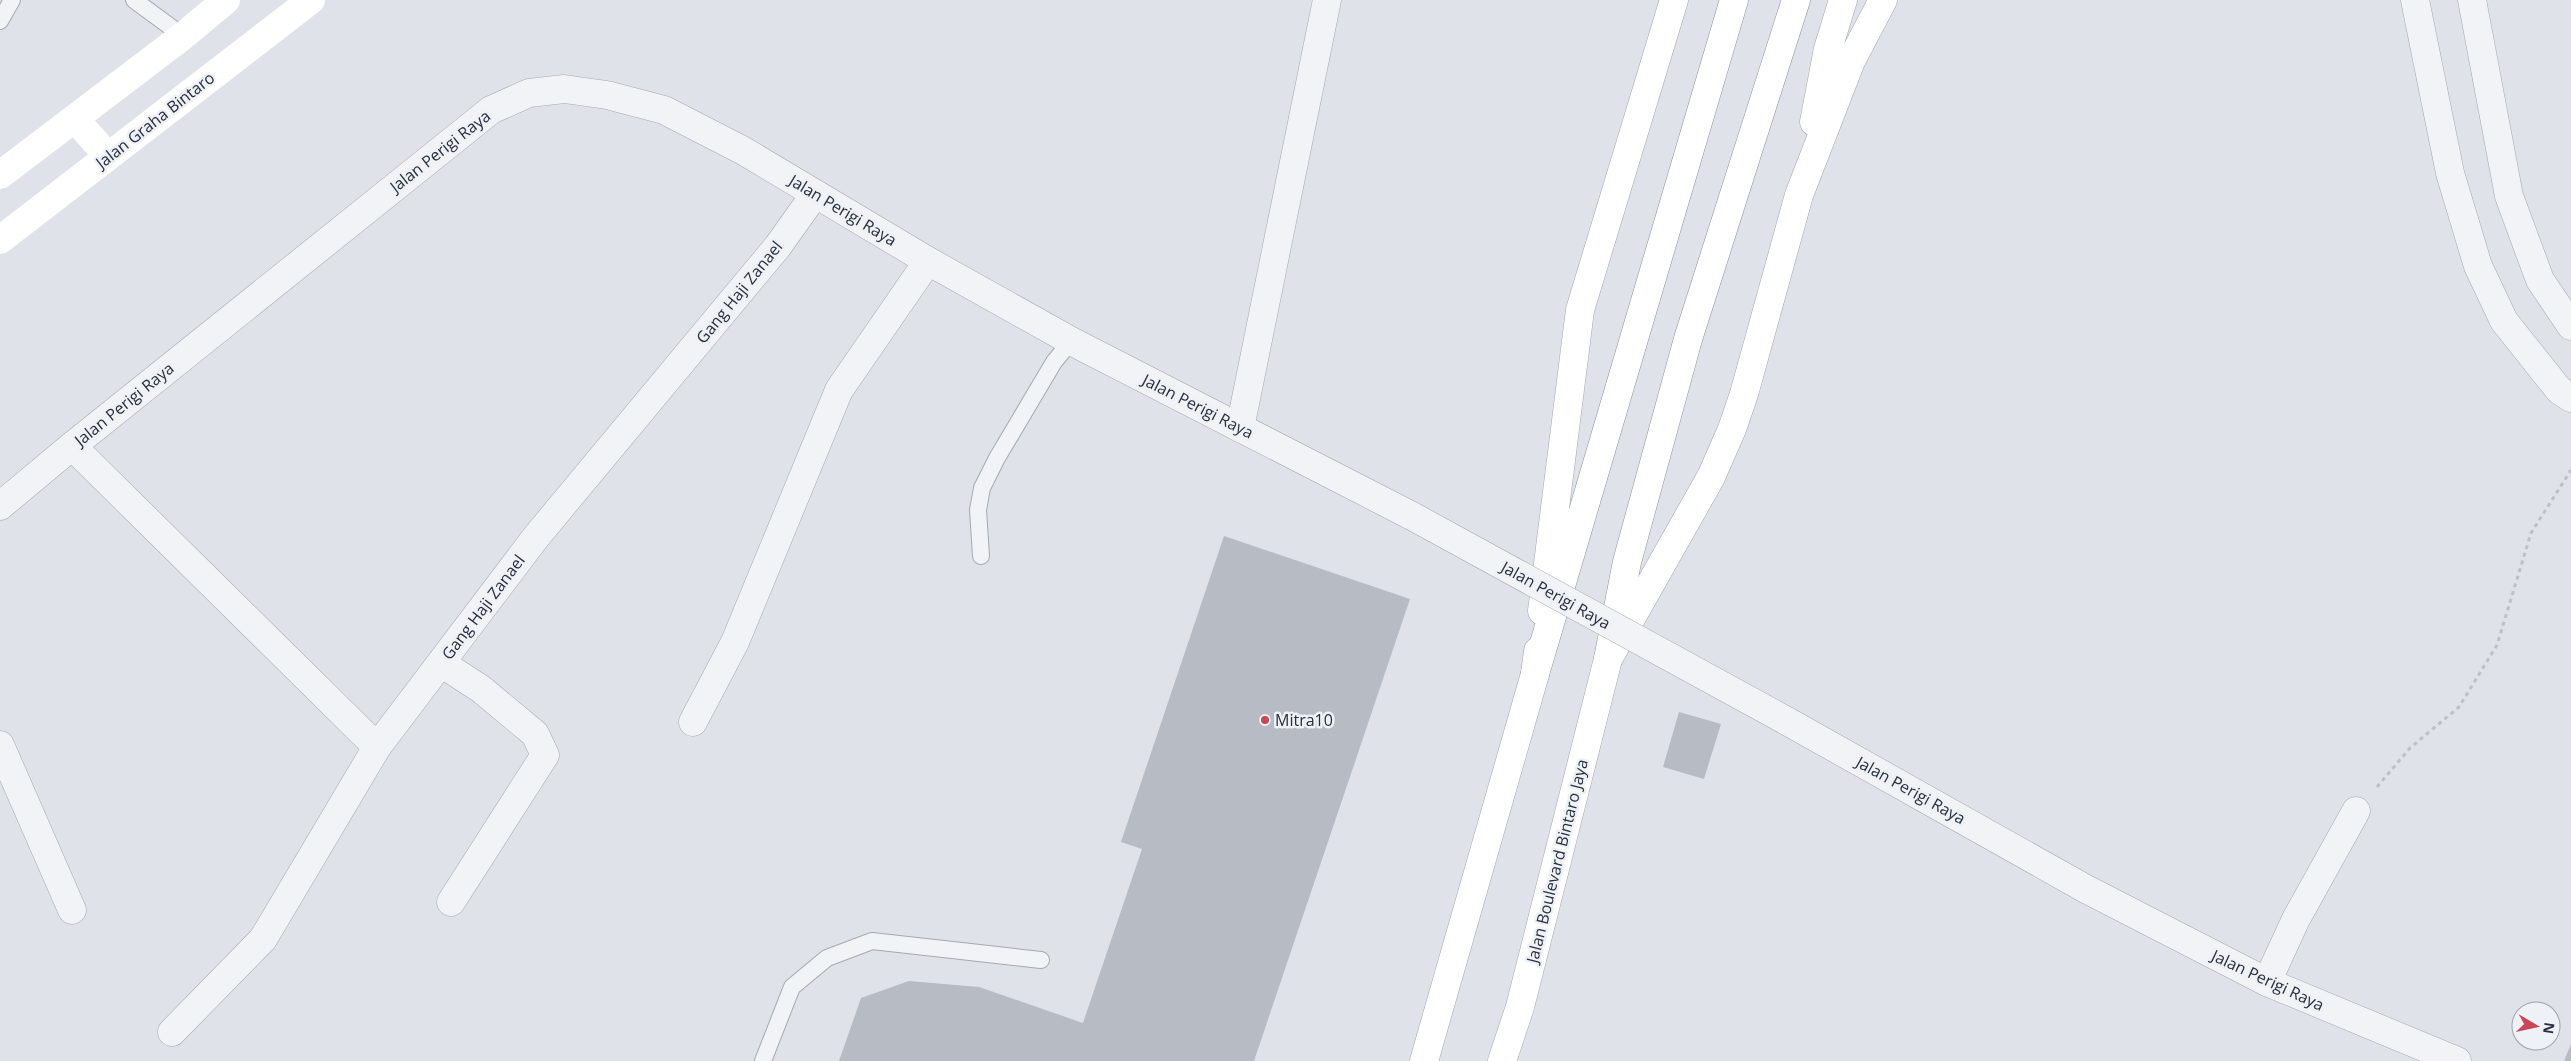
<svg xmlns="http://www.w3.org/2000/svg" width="2571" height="1061" font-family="'Open Sans',sans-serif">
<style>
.building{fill:#b6bbc4}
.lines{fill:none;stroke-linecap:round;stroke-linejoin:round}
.service-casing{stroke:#a4a9b2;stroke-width:18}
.minor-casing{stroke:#a4a9b2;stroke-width:29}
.tertiary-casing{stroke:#a4a9b2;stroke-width:29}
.primary-casing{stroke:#9fa6b3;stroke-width:29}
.motorway-casing{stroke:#878f9e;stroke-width:29}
.path{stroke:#bdc0c6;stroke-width:3;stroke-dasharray:4 4;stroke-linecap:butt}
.service{stroke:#f1f3f6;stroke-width:16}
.minor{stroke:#f1f3f6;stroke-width:28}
.tertiary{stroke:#f1f3f6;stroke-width:28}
.secondary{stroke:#fff;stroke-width:28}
.primary{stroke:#fff;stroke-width:28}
.motorway{stroke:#fff;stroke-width:28}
.tertiary-bridge-casing{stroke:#a4a9b2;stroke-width:29;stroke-linecap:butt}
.tertiary-bridge{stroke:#f1f3f6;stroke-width:28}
.poi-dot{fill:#c84856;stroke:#eef1f5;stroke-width:2}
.labels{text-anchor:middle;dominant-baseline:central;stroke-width:5;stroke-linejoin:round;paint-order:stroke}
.street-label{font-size:16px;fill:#282f3e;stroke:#eef1f5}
.poi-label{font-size:16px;fill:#282f3e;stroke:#eef1f5;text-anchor:start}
</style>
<rect width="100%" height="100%" fill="#dfe2e8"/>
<path class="building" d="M1224,536L1410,599L1254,1061H839L861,998L909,981L979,987L1083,1023L1142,849L1121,842Z
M1679,712L1721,724L1704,779L1663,767Z
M2571,1044V1061H2564Z"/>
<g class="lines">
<defs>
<path id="service" d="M134,0L183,36
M0,21L12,0
M981,556L978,510L982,488L997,458L1054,362L1071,341
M763,1061L792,987L827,958L872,941L1041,960"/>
<path id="minor" d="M2415,0L2450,173L2478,266L2504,321L2559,390L2571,398
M2472,0L2509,196L2540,280L2571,326
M1240,428L1327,0
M72,446L377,747
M441,663L481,689L535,734L545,755L451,902
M693,722L735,642L839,390L928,261
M0,745L72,910
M2267,982L2296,919L2356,811
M172,1032L263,939L377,747L536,537L778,246L815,194"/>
<path id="tertiary" d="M0,506L72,446L491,110L529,93L564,89L607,95L664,110L742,150L928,261L1071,341L1412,516
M1785,720L2086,889L2267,982L2457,1061"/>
<path id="primary" d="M1814,122L1828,49L1843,0
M1542,611L1580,310L1674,0
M1424,1061L1535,674L1538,651
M1502,1061L1520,1007L1608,659L1711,477L1732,429L1744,394L1799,195L1851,61L1883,0"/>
<path id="motorway" d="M1608,659L1627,562L1688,339L1796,0
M1535,674L1734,0"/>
</defs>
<use href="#service" class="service-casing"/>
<use href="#minor" class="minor-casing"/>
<use href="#tertiary" class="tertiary-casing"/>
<use href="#primary" class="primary-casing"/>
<use href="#motorway" class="motorway-casing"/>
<path class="path" d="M2377,787L2410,748L2459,707L2497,645L2531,533L2571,470"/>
<use href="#service" class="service"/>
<use href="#minor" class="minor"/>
<use href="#tertiary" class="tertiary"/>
<path class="secondary" d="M75,119L108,156
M0,175L183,36L226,0
M0,240L311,0"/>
<use href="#primary" class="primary"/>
<use href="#motorway" class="motorway"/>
<defs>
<path id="tertiary-bridge" d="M1412,516L1785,720"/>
</defs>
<use href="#tertiary-bridge" class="tertiary-bridge-casing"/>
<use href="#tertiary-bridge" class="tertiary-bridge"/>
</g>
<circle class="poi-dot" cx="1265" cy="720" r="5"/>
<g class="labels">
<g class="street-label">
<text transform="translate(155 120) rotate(-38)">Jalan Graha Bintaro</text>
<text transform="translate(440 151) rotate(-38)">Jalan Perigi Raya</text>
<text transform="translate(843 210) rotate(31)">Jalan Perigi Raya</text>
<text transform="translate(739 292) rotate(-51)">Gang Haji Zanael</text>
<text transform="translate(124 404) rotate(-39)">Jalan Perigi Raya</text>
<text transform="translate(1198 406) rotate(27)">Jalan Perigi Raya</text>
<text transform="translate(1556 595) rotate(29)">Jalan Perigi Raya</text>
<text transform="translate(483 607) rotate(-53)">Gang Haji Zanael</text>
<text transform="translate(1911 790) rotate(29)">Jalan Perigi Raya</text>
<text transform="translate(1557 861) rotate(-76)">Jalan Boulevard Bintaro Jaya</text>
<text transform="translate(2268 980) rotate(25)">Jalan Perigi Raya</text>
</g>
<g class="poi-label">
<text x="1275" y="720">Mitra10</text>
</g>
</g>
<g transform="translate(2536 1026) rotate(99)"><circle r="24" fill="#eef1f5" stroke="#9fa3ac"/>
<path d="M0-4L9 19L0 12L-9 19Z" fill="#c84856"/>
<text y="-8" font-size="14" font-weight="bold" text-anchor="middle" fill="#282f3e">N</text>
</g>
</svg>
